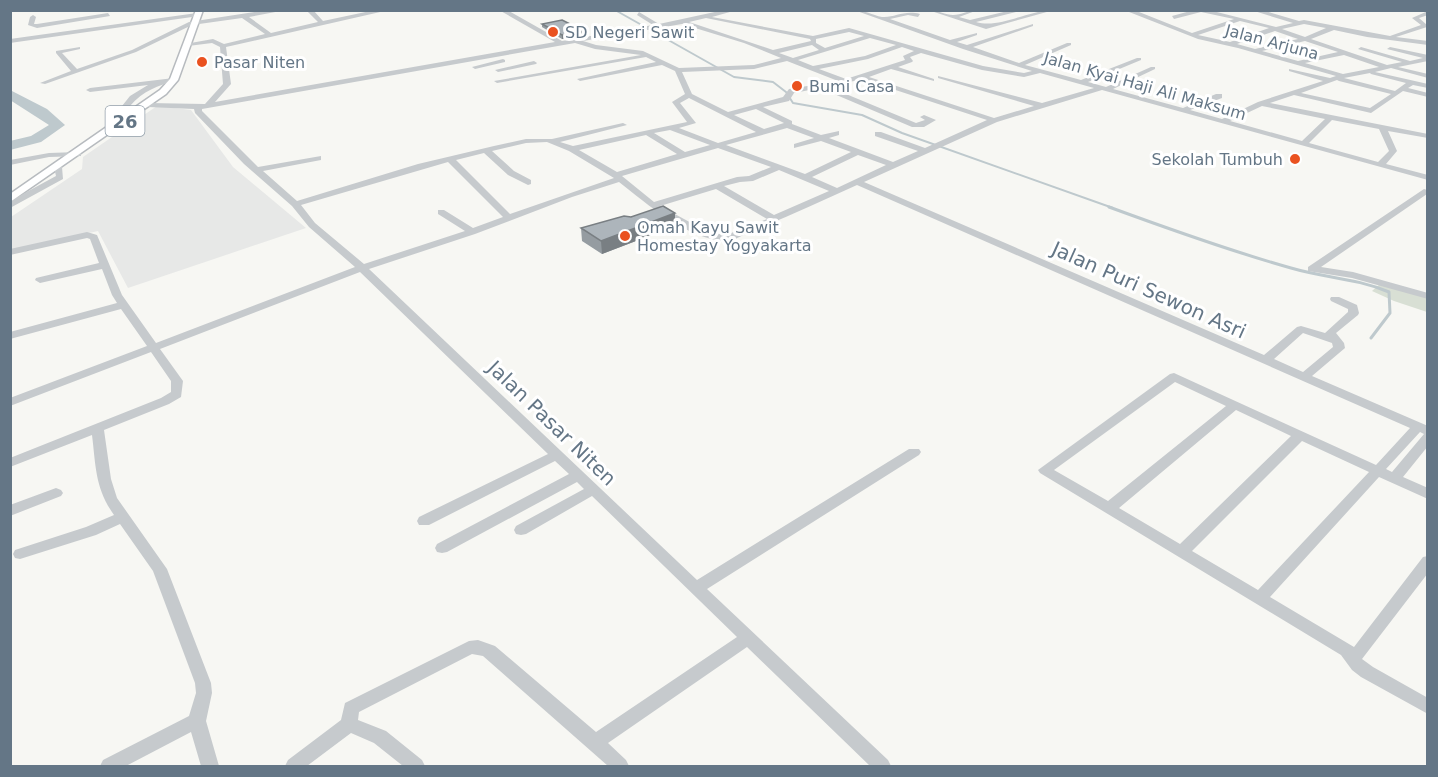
<svg xmlns="http://www.w3.org/2000/svg" width="1438" height="777" font-family="'DejaVu Sans',sans-serif">
<style>
.built{fill:#e7e8e7}
.green{fill:#d8dfd4}
.lines{fill:none;stroke-linecap:round;stroke-linejoin:round}
.stream-far1{stroke:#bec9cd;stroke-width:2}
.stream{stroke:#bec9cd;stroke-width:3}
.river{fill:#bec9cd;fill-rule:evenodd}
.major-casing{stroke:#b7bbbf;stroke-width:3}
.minor{fill:#c6cacd;fill-rule:evenodd}
.major{fill:#fff;fill-rule:evenodd}
.wall{fill:#959ca1}
.shaded-wall{fill:#797f83}
.building{fill:#adb5bb;stroke:#797f83;stroke-width:1.5}
.poi-dot{fill:#ea5220;stroke:#fff;stroke-width:2}
.labels{text-anchor:middle;dominant-baseline:central;stroke-width:6;stroke-linejoin:round;paint-order:stroke}
.far-poi-label{font-size:16px;fill:#647686;stroke:#fff;text-anchor:start}
.far-street-label{font-size:16px;fill:#647686;stroke:#fff}
.shield{fill:#fff;stroke:#929faa;stroke-width:1.5}
.shield-label{font-size:18px;font-weight:bold;fill:#647686}
.street-label{font-size:20px;fill:#647686;stroke:#fff}
</style>
<rect width="100%" height="100%" fill="#f7f7f3"/>
<path class="built" d="M157,106L191,110L233,167L306,228L128,288L98,231L11,250V217L82,169L83,157Z"/>
<path class="green" d="M1380,284L1427,297V312L1394,301L1372,291Z"/>
<g class="lines">
<path class="stream-far1" d="M615,10L734,77L773,82L786,92L793,103L862,115L902,133L1113,208"/>
<path class="stream" d="M1109,207C1169,229 1230,251 1291,268C1325,278 1356,278 1389,292L1390,313L1371,338"/>
<path class="river" d="M10,90L47,109L65,125L41,142L10,150V141L31,136L49,125L10,100Z"/>
<defs>
<path id="major" d="M196,10H203L178,80L166,94L10,202V194L160,90L170,79Z"/>
</defs>
<use href="#major" class="major-casing"/>
<path class="minor" d="M267,10H286L249,17L271,33L318,22L306,10H313L323,21L375,10H389L226,47L231,84L215,102L555,42L499,10H507L562,41L653,25L637,15L639,12L659,24L724,10H737L712,17L813,36L849,28L983,66L1024,73L1032,71L963,49L854,10C865,10 872,15 882,17C895,18 903,10 920,14L918,17L908,15L890,19L950,40L977,33V35L957,42L967,45L1033,24V26L973,47L1019,63L1067,43H1071V45L1025,65L1081,80L1137,58H1141V60L1088,82L1106,87L1151,67H1155V69L1113,89L1183,108L1216,94H1222V98L1190,110L1222,119L1258,102L1323,81L1289,71V69L1330,78L1336,76L1238,48L1198,39L1124,10H1134L1192,33L1234,19L1201,12L1174,19L1172,16L1194,10H1209L1276,27L1293,23L1251,10H1262L1299,21L1304,20L1390,36L1421,25L1412,18L1428,11V15L1419,18L1427,25V27L1396,37L1428,41V45L1367,37L1334,30L1311,39L1387,65L1402,62L1358,49L1361,47L1410,61L1423,58L1387,49L1390,47L1428,55V61L1398,67L1428,74V78L1391,68L1375,72L1428,84V88L1413,85L1408,88L1428,93V97L1403,91L1371,113L1294,95L1270,103L1428,134V138L1388,131L1397,151L1386,164L1428,175V180L1102,90L997,122L864,182L1264,355L1297,327L1301,326L1325,333L1348,312V309L1331,301L1330,299L1331,297H1339L1357,305L1359,313L1358,315L1336,333L1344,343L1345,348L1312,376L1428,426V446L1403,477L1428,488V499L1379,477L1270,597L1354,647L1423,557L1428,556V573L1362,659L1373,667L1428,698V714L1361,677L1352,670L1341,655L1040,473L1038,470L1170,374L1174,373L1376,465L1410,428L857,185C822,201 787,217 752,231C744,234 734,241 726,241C688,240 647,204 619,182L572,197L475,234L369,269L697,580L909,449H919L921,452L919,455L707,589L888,760L891,766H870L747,647L608,743L626,760L629,766H608L483,656L472,654L359,712L358,720L386,731L422,760L425,766H403L374,743L351,733L307,766H285L288,760L341,720L345,703L469,641L478,640L495,646L596,732L737,637L592,496L526,534L521,535L516,534L514,530L516,526L584,489L577,482L447,552L442,553L437,552L435,548L437,544L569,474L555,461L429,525H419L417,521L419,517L548,454L360,272L160,349L183,381L181,397L169,404L104,430L111,479L117,498L167,569L211,683L212,693L206,721L219,766H201L191,732L126,766H100L103,760L189,716L196,693L195,683L153,571L120,524L96,535L20,559L15,558L13,554L15,550L86,527L114,515C95,488 96,467 92,435L10,467V458L161,398L171,392V381L151,352L10,406V398L147,346L121,309L10,339V332L117,303L112,295L102,269L40,283L35,280L36,278L99,263L90,239L87,238L10,255V249L87,232L97,235L122,295L156,343L355,267L309,227L292,206L244,164L195,113L194,109L148,107L144,105L148,103L205,104L223,84L220,47L212,43L188,46L185,44L213,39L224,44L265,34L242,18L192,25L136,52L45,84L40,83L71,71L56,53V51L80,47V49L62,53L77,69L132,50L189,22ZM706,18L810,39L811,41L773,50L689,22ZM1240,21L1269,28L1230,42L1198,35ZM682,24L744,43L781,58L754,65L679,68L643,51L596,45L583,41ZM1304,24L1326,28L1305,37L1282,29ZM1275,31L1298,39L1255,49L1237,44ZM849,32L864,36L825,48L816,43V39ZM870,38L896,45L865,56L813,66L798,60ZM1305,41L1338,52L1298,61L1262,51ZM575,43L595,49L641,55L494,81L497,83L646,57L656,62L577,79L580,81L662,65L675,71L685,94L672,102L687,122L573,146L560,142L627,125L623,123L552,139H526L494,146L418,164L297,201L263,171L321,160V156L258,167L202,111V109ZM812,45L819,50L793,58L779,53ZM902,47L914,51L903,56L905,60L846,79L819,69L868,59ZM921,53L982,70L1024,77L1040,73L1094,88L1042,103L938,76V78L1034,106L994,118L869,77L891,69L934,81V79L898,67L912,62L913,61L910,57ZM1344,55L1379,67L1343,74L1305,63ZM787,61L838,81L789,89L783,97L728,112L692,94L682,72L754,69ZM1370,73L1371,74L1406,83L1395,91L1344,78ZM862,79L987,120L925,148L881,132H875V136L918,151L893,162L829,138L839,135V131L821,135L792,124V121L763,107L789,101L794,93L820,88L912,127H924L936,120L924,115L920,117L925,120L916,123L829,87ZM1337,80L1339,81L1391,94L1370,108L1301,93ZM689,98L756,132L718,143L679,128L696,123L680,103ZM1262,106L1325,119L1302,141L1230,121ZM756,109L784,123L764,129L734,115ZM1332,120L1379,129L1389,151L1378,162L1309,143ZM787,128L814,138L794,144V148L821,141L851,152L805,174L726,145ZM670,130L710,145L685,152L654,133ZM646,135L677,154L617,172L579,150ZM547,142L569,151L614,178L510,214L456,160L484,153L508,175L528,185L531,184V180L514,171L492,151L526,143ZM718,148L771,167L749,176L737,177L654,202L622,176ZM858,155L886,165L837,188L812,177ZM448,162L503,217L473,228L444,210H438V214L465,231L364,264L315,223L301,205ZM779,170L829,191L774,215L724,186L740,182L753,181ZM716,189L767,219L726,235L708,232L660,206ZM1303,333L1332,343L1333,347L1303,372L1274,359ZM1175,382L1226,406L1108,501L1054,470ZM1236,410L1291,436L1180,544L1119,508ZM1420,432L1424,434L1392,472L1386,469ZM1302,441L1369,472L1258,590L1192,551Z
M928,10C937,10 946,15 953,15C961,15 969,10 978,10L959,17L970,20L1012,10L1016,12L976,22C1000,29 1028,10 1054,10L986,29Z
M108,13L110,16L37,28L28,25L30,17L33,15L36,17L34,24H37Z
M197,13L199,16L10,43V39Z
M503,59L505,60V62L475,69L472,67Z
M534,61L537,63L536,64L498,72L495,70Z
M174,78L176,79V81C158,85 143,91 130,106L133,109L141,110V114C133,115 127,112 122,106L130,96L148,85L90,92L86,90L90,88Z
M78,152H81V156L49,157L10,165V160L49,153Z
M58,164L62,167L63,179L10,208V201L56,176L54,167Z
M1424,189L1427,190V194L1321,267L1353,272L1428,293V299L1352,278L1308,271V267Z
M56,488L61,490L63,493L61,496L10,516V505Z"/>
<use href="#major" class="major"/>
</g>
<path class="wall" d="M542,24L585,35L562,39L542,27Z
M675,213V226L602,254L582,241L581,228L631,217Z"/>
<path class="shaded-wall" d="M584,31L585,35L562,39V35Z
M675,213V226L602,254L601,241Z"/>
<path class="building" d="M562,20L584,31L562,35L542,24Z
M663,206L675,213L601,241L581,228L624,216L631,217Z"/>
<g class="poi-dot">
<circle cx="553" cy="32" r="6"/>
<circle cx="202" cy="62" r="6"/>
<circle cx="797" cy="86" r="6"/>
<circle cx="1295" cy="159" r="6"/>
<circle cx="625" cy="236" r="6"/>
</g>
<g class="labels">
<g class="far-poi-label">
<text x="565" y="32">SD Negeri Sawit</text>
<text x="214" y="62">Pasar Niten</text>
<text x="809" y="86">Bumi Casa</text>
<text x="1283" y="159" text-anchor="end">Sekolah Tumbuh</text>
<text x="637" y="227">Omah Kayu Sawit<tspan x="637" dy="18">Homestay Yogyakarta</tspan></text>
</g>
<g class="far-street-label">
<text transform="translate(1272 42) rotate(15)">Jalan Arjuna</text>
<text transform="translate(1145 86) rotate(16)">Jalan Kyai Haji Ali Maksum</text>
</g>
<rect class="shield" x="105.5" y="106" width="39" height="30" rx="4.5"/>
<g class="shield-label">
<text x="125" y="121">26</text>
</g>
<g class="street-label">
<text transform="translate(1149 290) rotate(24)">Jalan Puri Sewon Asri</text>
<text transform="translate(552 423) rotate(44)">Jalan Pasar Niten</text>
</g>
</g>
<rect width="1438" height="777" fill="none" stroke="#647686" stroke-width="24"/>
</svg>
